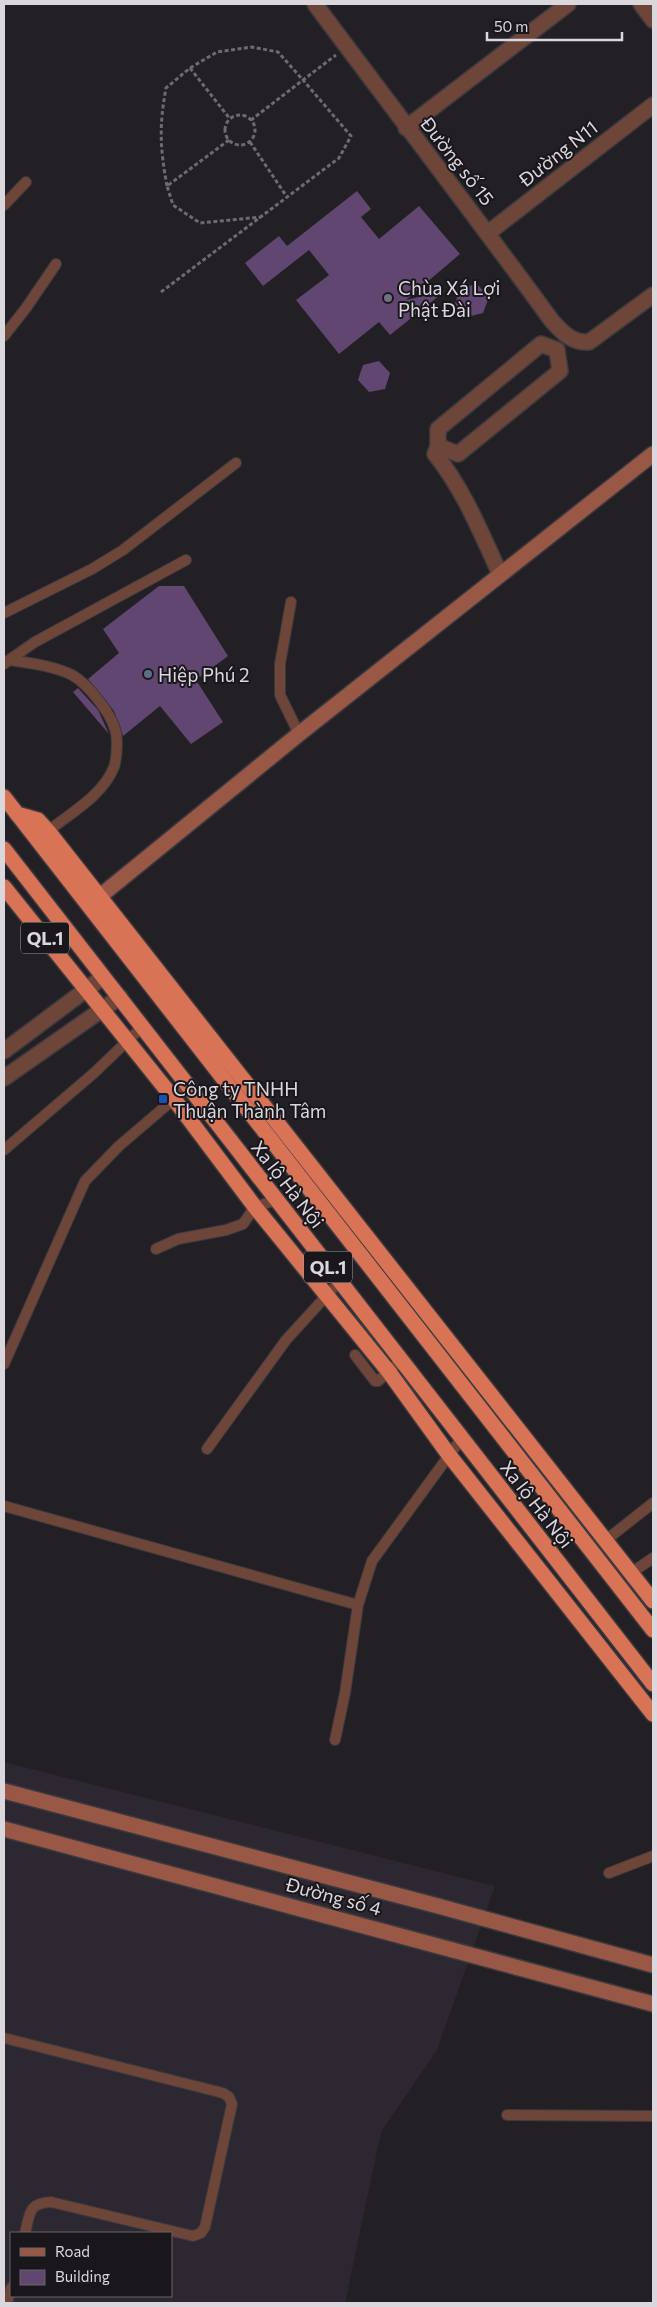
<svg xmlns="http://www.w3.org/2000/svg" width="657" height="2307" font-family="Commissioner,sans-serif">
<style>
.built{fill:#2c2731;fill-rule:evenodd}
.building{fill:#604670}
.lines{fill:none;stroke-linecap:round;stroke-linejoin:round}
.lane-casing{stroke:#3c3a3f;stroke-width:12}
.street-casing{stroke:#3c3a3f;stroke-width:18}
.secondary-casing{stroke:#3c3a3f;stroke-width:18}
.highway-casing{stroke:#3c3a3f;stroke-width:18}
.path{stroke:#6d6b6f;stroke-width:3;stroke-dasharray:4 2.5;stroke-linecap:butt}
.lane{stroke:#6e4539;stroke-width:10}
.street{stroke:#6e4539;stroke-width:15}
.secondary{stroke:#995845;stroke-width:15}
.highway{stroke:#d87355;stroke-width:15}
.worship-dot{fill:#6b7280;stroke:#19161c;stroke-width:2}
.service-dot{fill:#5c6f8a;stroke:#19161c;stroke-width:2}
.transit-dot{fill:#1a4fb4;stroke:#19161c;stroke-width:2}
.labels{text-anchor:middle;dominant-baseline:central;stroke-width:4;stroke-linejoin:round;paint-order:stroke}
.shield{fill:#19161c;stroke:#a09ea2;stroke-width:1}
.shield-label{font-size:18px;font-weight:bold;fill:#dad8dc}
.street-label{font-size:19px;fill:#dad8dc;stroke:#19161c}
.poi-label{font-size:19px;fill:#dad8dc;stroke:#19161c;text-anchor:start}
</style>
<rect width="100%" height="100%" fill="#222025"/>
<path class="built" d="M4,1762L495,1886L437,2050L381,2132L345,2303H4ZM11,2233H171V2296H11Z"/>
<path class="building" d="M357,191L371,209L361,217L379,239L419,206L460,254L406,300L445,291L390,335L379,322L339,354L296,300L329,275L309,250L263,286L245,263L279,236L287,246Z
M477,284L489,297L483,313L467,317L455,304L460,288Z
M379,361L390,373L385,389L369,392L358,380L363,365Z
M159,586H184L228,656L196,680L223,722L191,744L160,706L123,736L114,711L88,679L119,653L103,629Z
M78,688L98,710L109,734L73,692Z"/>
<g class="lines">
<defs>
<path id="lane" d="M4,205L26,182
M4,336L26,308L56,264
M291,602L280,664V695L299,734
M4,613L92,569L123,550L236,463
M9,660L35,642L186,560
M4,664L9,660C30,663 54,666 72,675C87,683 110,712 115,729C118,738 117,758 114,767C103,795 71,813 48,831
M4,1150L94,1073L142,1027
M156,1249L178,1239L226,1230L243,1224L255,1207L276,1200
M355,1355L375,1381H378L400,1361
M4,1364L85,1181L119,1146L188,1087
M207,1449L286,1340L339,1282
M4,1506L358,1605
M606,1540L653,1503
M631,1573L653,1558
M335,1740L345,1693L358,1605L372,1561L461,1439
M609,1873L653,1856
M4,2038L223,2093L229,2097L232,2104L205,2227L201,2233L193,2236L51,2202C28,2203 30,2214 25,2233
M507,2115L653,2116
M7,2303L11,2288"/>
<path id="street" d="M315,4C394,110 474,214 552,321C563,333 572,343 589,342L653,295
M641,4L653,20
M406,128L568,4
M488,233L653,105
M438,446L458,454L560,371L557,350
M500,574C481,533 464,490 435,454L438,446V429L541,344L557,350
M4,1051L103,977
M4,1078L120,997"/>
<path id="secondary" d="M99,897L299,734L653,454
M4,1791L438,1906L653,1965
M4,1829L653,2004"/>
<path id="highway" d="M4,797L653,1630
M17,814L38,820L48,831L653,1601
M4,849L653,1684
M4,887L174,1099L255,1207L389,1372L449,1455L653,1714"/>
</defs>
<use href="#lane" class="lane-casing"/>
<use href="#street" class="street-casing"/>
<use href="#secondary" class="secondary-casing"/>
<use href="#highway" class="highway-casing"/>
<path class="path" d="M190,68L230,119
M225 130a15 15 0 1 1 30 0a15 15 0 1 1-30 0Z
M229,140L167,186L173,205L200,223L261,217
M250,142L287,197
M167,186C160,148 159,126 166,88L190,68L217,52L252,47L278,52L303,80L336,55
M161,292L339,158L351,136L303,80L251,120"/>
<use href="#lane" class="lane"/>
<use href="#street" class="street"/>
<use href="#secondary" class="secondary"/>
<use href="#highway" class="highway"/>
</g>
<circle class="worship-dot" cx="388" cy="298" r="5"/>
<circle class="service-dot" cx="148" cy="674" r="5"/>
<rect class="transit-dot" x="158" y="1094" width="10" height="10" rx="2.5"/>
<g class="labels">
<g class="shield">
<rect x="21" y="922.5" width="48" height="31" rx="4"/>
<rect x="304" y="1251.5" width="48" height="31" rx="4"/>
</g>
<g class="shield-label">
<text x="45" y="938">QL.1</text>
<text x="328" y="1267">QL.1</text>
</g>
<g class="street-label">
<text transform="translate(558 153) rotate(-38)">Đường N11</text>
<text transform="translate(458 161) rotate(52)">Đường số 15</text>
<text transform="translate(288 1184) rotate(52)">Xa lộ Hà Nội</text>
<text transform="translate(537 1504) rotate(52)">Xa lộ Hà Nội</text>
<text transform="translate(334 1896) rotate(15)">Đường số 4</text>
</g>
<g class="poi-label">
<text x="398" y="287">Chùa Xá Lợi<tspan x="398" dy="22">Phật Đài</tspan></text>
<text x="158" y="674">Hiệp Phú 2</text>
<text x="173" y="1088">Công ty TNHH<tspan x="173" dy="22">Thuận Thành Tâm</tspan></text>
</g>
</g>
<rect width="657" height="2307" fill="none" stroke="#dad8dc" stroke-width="10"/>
<rect x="10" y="2232" width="162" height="65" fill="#19161c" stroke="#666469"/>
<rect x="20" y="2248" width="25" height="8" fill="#995845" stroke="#666469"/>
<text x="55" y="2257" font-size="15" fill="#dad8dc">Road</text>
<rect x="20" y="2270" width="25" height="15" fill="#604670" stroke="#666469"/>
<text x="55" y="2282" font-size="15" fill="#dad8dc">Building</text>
<path d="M487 32v8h135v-8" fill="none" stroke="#dad8dc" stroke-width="2.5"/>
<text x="494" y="32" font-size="15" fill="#dad8dc" stroke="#19161c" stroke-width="4" paint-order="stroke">50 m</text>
</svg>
